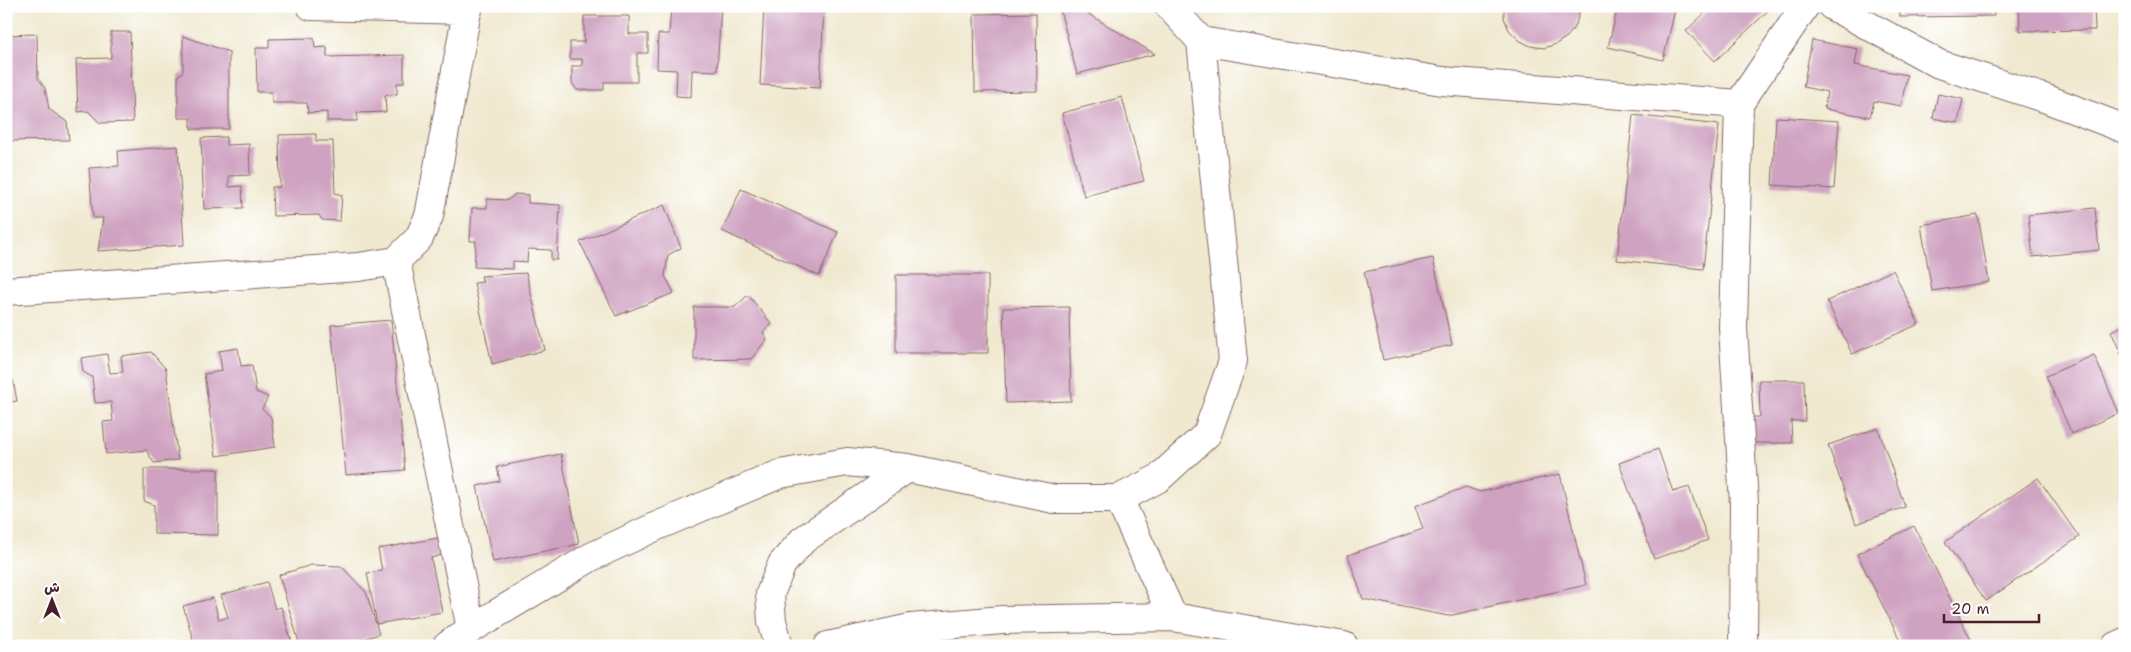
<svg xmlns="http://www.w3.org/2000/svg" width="2131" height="652" font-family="'Shantell Sans','Playpen Sans Arabic',sans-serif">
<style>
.building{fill:#cfa2c1}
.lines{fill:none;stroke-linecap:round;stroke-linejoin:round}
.minor-casing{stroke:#846665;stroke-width:30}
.minor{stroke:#fff;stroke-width:28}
</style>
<rect width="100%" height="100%" fill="#fff"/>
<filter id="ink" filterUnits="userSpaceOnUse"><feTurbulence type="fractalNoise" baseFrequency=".02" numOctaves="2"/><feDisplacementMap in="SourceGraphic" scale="10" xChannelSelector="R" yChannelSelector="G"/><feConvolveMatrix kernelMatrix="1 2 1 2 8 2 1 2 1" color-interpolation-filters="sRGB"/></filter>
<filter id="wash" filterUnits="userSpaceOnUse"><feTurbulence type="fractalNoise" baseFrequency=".0096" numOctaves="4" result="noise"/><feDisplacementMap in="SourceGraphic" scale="20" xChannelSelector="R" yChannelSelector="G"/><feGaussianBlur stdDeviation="1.12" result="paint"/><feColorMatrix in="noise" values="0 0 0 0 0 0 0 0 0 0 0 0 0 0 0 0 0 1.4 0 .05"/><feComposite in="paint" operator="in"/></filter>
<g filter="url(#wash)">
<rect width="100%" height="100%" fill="#f0e9d0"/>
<g id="blocks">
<path class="building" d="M671,6H721L717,71L692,70L691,97L676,96L677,70L657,69L658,34H669Z
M764,6H824L820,88L760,85Z
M1059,6H1075L1155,54L1077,74Z
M1504,6H1579V14L1575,27L1567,37L1556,44L1544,48L1530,46L1519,40L1509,30L1504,18Z
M1618,6H1676L1663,60L1608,47Z
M1712,6H1773L1715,61L1686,31Z
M1900,6H1994V16L1900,17Z
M2019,6H2094L2095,30L2020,31Z
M1036,13L1037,91L975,92L974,14Z
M584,16H629V34H648V53H637V82H604V90H577L572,83V66H582V59H570V42H584Z
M111,32H130L133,122L100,123L88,111L78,112L76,59L111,58Z
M37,34L38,78L45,88L49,109L67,122L69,140L6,141V35Z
M183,36L229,52V129H191V118H178V75L183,72Z
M314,38L315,48L327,47V57L404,55V83H397V94L385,95L386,112L357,113V121H327V112L308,113L307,103H272V92H257L256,48H269V39Z
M1812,40L1858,49L1855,65L1907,75L1901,106L1874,101L1870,117L1824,109L1827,92L1803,87Z
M1938,94L1963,99L1958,123L1933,118Z
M1122,97L1144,181L1084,196L1062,113Z
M1633,115L1719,125L1703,269L1617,260Z
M1776,117L1839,121L1834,189L1772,185Z
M316,134V141H333L335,193L342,195L340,221L322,220L319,215L273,216L272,187H280L279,135Z
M226,137V145L249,144L250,175L229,176V187L242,186L243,208L204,209L201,138Z
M178,146L184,245L98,251L103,218H93L89,168L119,166L118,151Z
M741,189L838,232L819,276L722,231Z
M515,194L528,195V203L560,205L557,260H551V250L528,249L527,262L513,261V269L474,267L476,241H470L472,208H487V199L508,200Z
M664,205L681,248L668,255L665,276L674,293L616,316L580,242Z
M2095,208L2099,250L2033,257L2028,215Z
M1978,215L1989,282L1932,291L1921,225Z
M1433,258L1452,345L1383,360L1364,272Z
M1893,270L1919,324L1852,354L1827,301Z
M526,273L545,350L492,364L474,283L483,282L481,276Z
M896,275H988V353H896Z
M748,295L772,324L763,332L767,339L751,359L694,360V307H735Z
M1069,307L1071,401L1006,403L1003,308Z
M391,320L405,470L346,475L331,325Z
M2125,325V363L2111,331Z
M238,348L241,366L252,365L256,392L268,397L262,409L271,417L275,447L216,456L204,374L222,371L219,351Z
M151,352L166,369L178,460L154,463L146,450L106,454L103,422L113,421L111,402L95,403L92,377L83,372L81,358L107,354L110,373L123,372L121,356Z
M2094,355L2119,413L2072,434L2046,376Z
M13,380L17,401L6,403V381Z
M1759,380H1804L1805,421H1791L1792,443H1747L1746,417H1760Z
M1878,428L1905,507L1856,524L1828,445Z
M1658,449L1673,492L1689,487L1708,540L1654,559L1619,463Z
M561,454L579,544L493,562L477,486L500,481L497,467Z
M144,469H218V535L154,534V505L144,501Z
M1560,474L1586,585L1448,616L1363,599L1348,555L1423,529L1415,506L1466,487L1480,492Z
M2038,478L2079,537L1986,601L1945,542Z
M1914,526L1974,646H1903L1857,554Z
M443,537L446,554L431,558L442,612L377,624L367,573L382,571L378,549Z
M311,565L341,566L366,592L379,634L341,646H300L279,575Z
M267,582L275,609L281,607L293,646H182L181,642L193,639L183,606L213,598L219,620L228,617L221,595Z"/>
</g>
</g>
<g filter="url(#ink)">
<use href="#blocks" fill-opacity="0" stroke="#846665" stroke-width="1"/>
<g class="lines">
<defs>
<path id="minor" d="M311,6L468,10
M1832,6L1939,64L2047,99L2125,129
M1201,41L1442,81L1739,104
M396,261L471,629
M6,291L359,267L396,261L419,238L429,216L468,6
M1119,499L1173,617
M447,646L471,629L591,557L657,526L780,474L847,462L908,468
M779,646L772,621L770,594L782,564L803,540L908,468L1054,499H1119L1159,478L1207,434L1233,361L1201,41L1169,6
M828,646L911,628L1002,620L1173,617L1344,646
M1743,646L1744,503L1733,328L1739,104L1805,6
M2116,646L2125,642"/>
</defs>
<use href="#minor" class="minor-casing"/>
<use href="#minor" class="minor"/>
</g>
</g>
<rect width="2131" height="652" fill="none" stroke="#fff" stroke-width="25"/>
<g transform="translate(52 600)" stroke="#ffffff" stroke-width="4" paint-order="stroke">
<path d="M0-4L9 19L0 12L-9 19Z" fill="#4a1f2b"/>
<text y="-8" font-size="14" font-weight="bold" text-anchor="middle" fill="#4a1f2b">ش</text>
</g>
<path d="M1944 614v8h95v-8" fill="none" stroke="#4a1f2b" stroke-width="2.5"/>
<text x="1951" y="614" font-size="15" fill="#4a1f2b" stroke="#ffffff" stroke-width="4" paint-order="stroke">20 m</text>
</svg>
